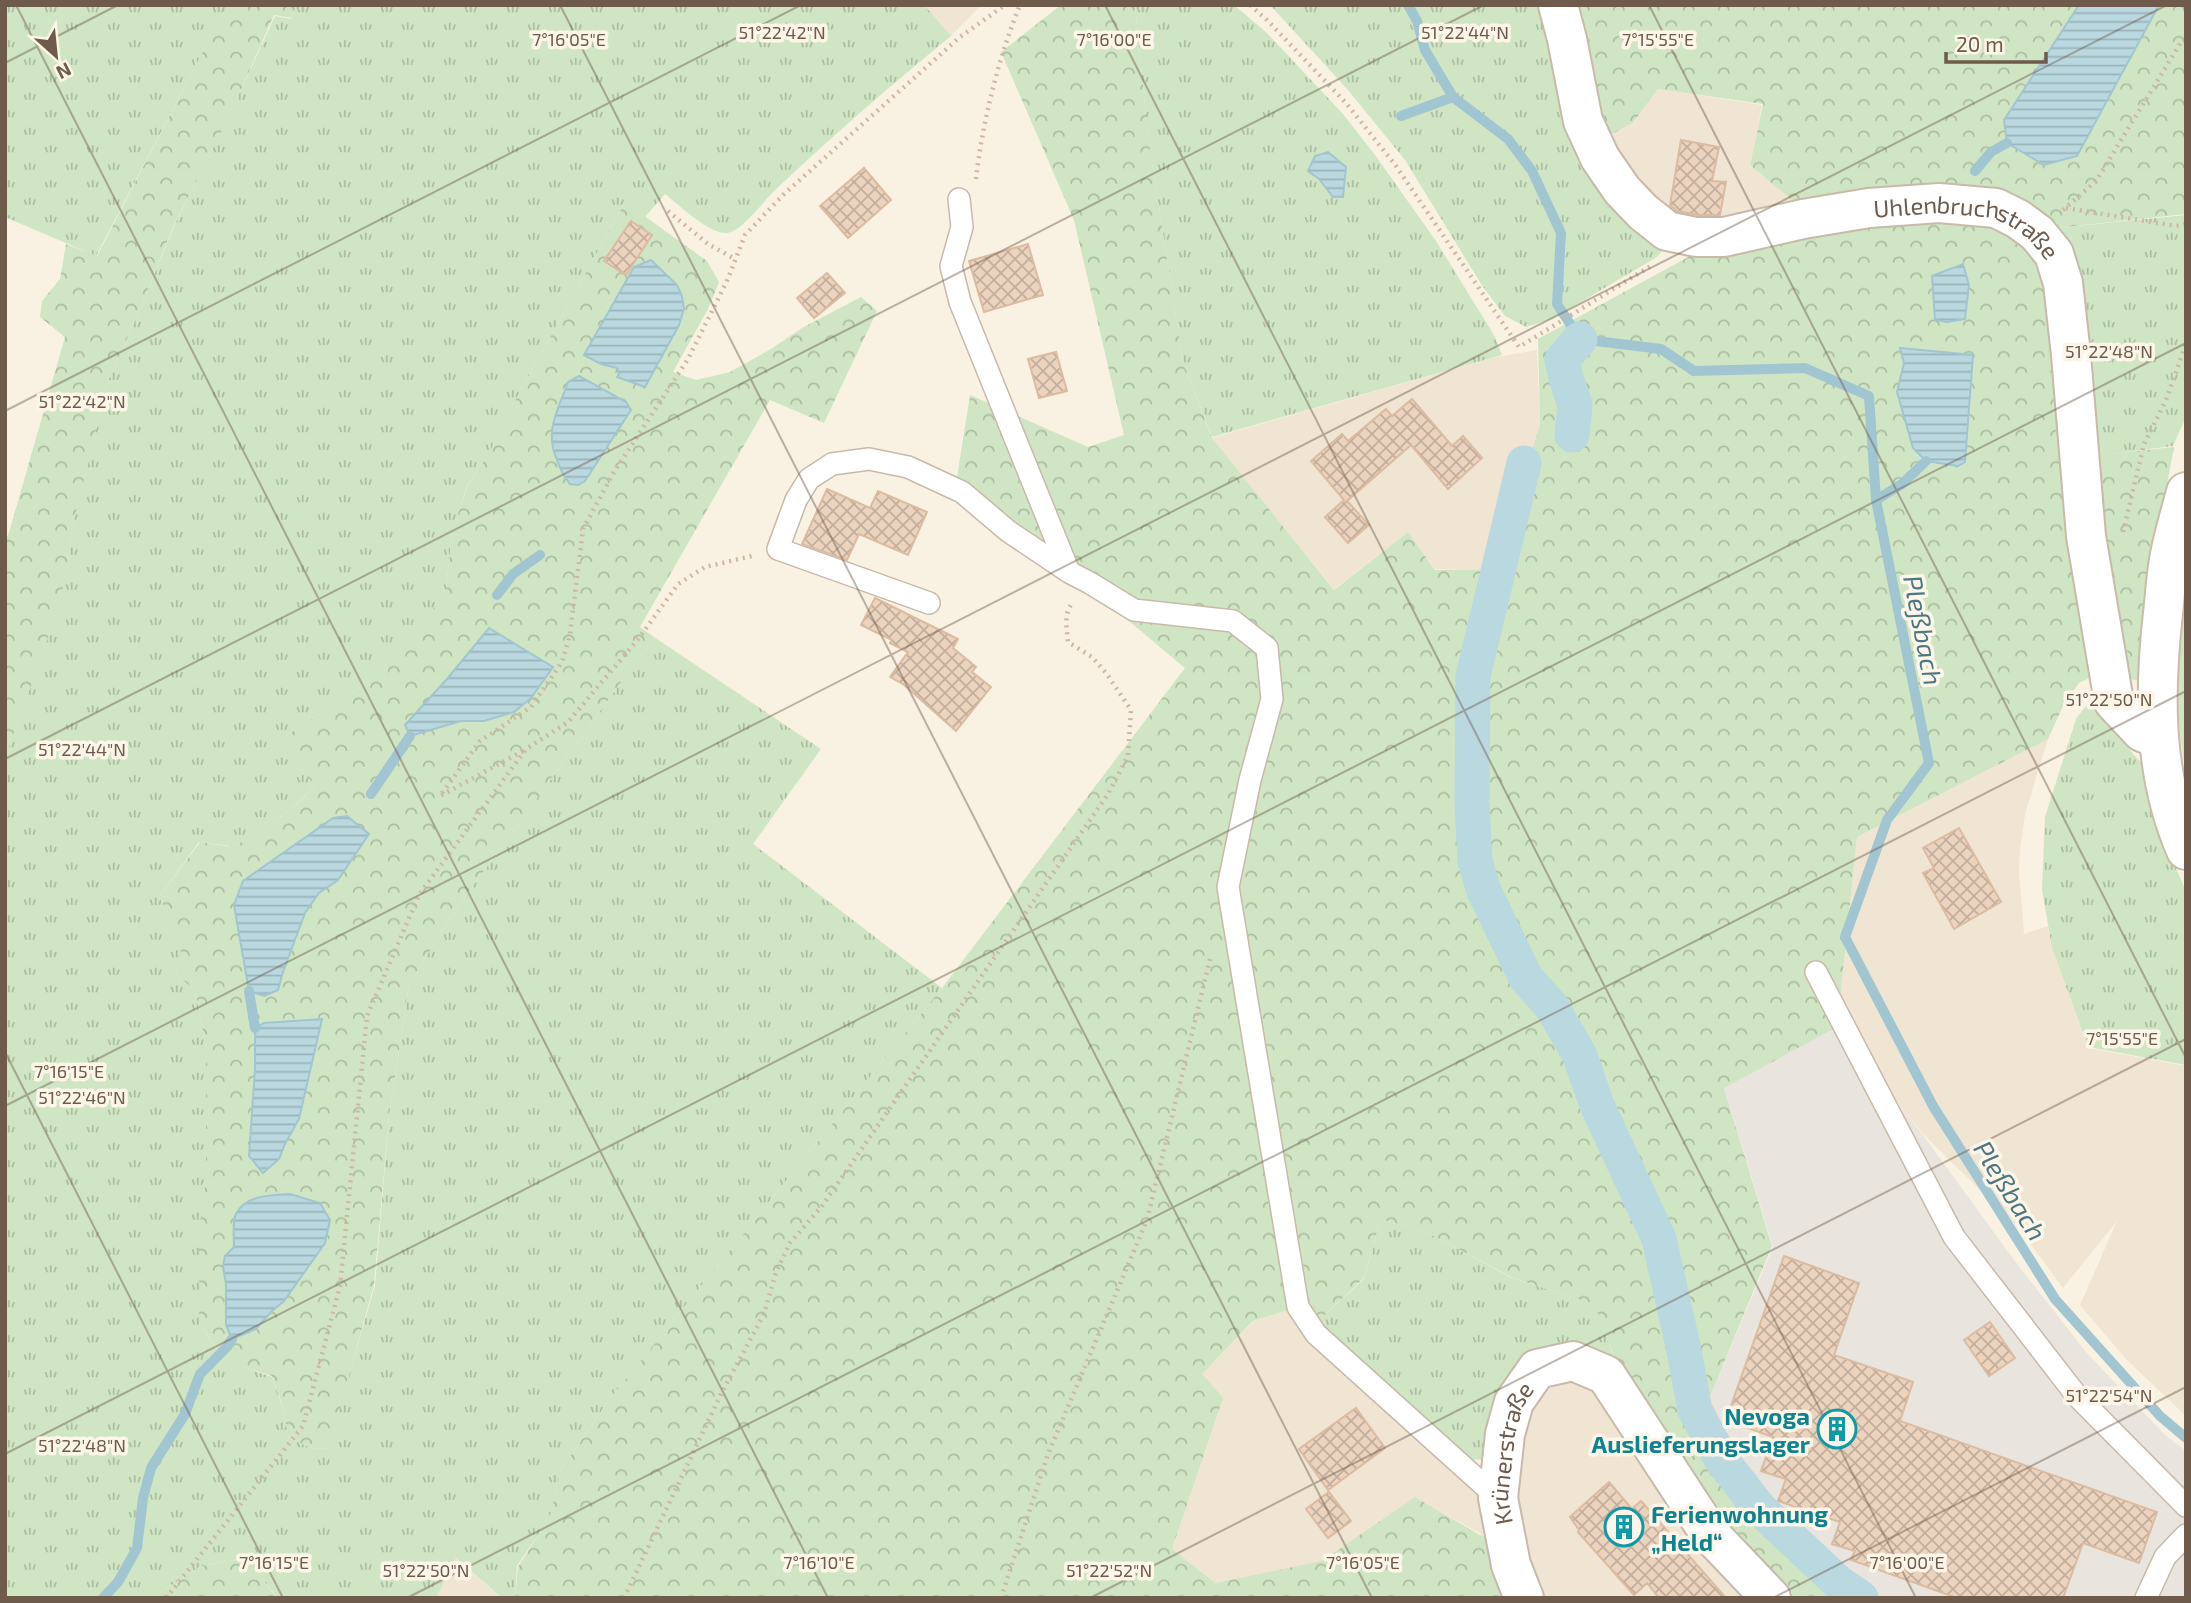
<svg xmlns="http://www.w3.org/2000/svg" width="2191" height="1603" font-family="'Exo 2',sans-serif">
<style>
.residential{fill:#f0e4d2}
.industrial{fill:#e9e4dd}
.grass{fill:url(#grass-tufts)}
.forest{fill:url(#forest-crowns)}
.water{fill:url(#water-rules);stroke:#a1c6d1;stroke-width:2}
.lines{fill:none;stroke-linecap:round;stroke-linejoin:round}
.stream{stroke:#a1c6d1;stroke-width:10}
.canal{stroke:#bad8e0;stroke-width:35}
.building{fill:url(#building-cross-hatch);stroke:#dcbba0;stroke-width:2}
.lane-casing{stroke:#c8baab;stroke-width:24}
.street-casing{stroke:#c8baab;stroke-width:42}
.secondary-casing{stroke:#cbbbaa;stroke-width:42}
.path{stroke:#d0b7a1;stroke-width:4.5;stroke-dasharray:2 5;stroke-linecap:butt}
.lane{stroke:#fff;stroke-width:21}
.street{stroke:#fff;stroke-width:38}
.secondary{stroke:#fff;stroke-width:38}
.ticks{fill:none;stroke:#6e5b4c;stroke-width:2;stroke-opacity:0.45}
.labels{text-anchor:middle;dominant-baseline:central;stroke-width:7;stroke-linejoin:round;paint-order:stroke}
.street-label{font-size:24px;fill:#6e5b4c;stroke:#fdf6e8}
.culture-label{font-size:24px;font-weight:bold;fill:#0d838f;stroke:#fdf6e8;text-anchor:end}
.water-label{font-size:26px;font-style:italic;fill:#4c7886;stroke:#fdf6e8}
.ticks-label{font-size:18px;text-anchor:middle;fill:#6e5b4c;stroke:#fdf6e8;stroke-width:7;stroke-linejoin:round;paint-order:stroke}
</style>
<defs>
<pattern id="grass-tufts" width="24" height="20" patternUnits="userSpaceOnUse" patternTransform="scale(1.75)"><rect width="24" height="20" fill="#cfe5c3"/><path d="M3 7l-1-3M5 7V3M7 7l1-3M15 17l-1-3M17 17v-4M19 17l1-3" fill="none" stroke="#acbda1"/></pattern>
<pattern id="forest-crowns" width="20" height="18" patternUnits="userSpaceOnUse" patternTransform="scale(1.75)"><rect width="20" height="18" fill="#cfe5c3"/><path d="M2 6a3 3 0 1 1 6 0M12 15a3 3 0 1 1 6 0" fill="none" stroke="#acbda1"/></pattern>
<pattern id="water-rules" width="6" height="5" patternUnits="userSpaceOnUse" patternTransform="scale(1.75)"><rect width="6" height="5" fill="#bad8e0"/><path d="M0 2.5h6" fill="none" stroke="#9bb2b8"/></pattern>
<pattern id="building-cross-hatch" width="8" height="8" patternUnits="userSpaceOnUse" patternTransform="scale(1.75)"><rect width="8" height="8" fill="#ebd3be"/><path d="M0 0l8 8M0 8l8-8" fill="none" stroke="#c3ae9d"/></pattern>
</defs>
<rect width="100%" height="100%" fill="#f9f2e3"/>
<path class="residential" d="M924,5H981L951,36Z
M1658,89L1762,105L1750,165L1800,207L1681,225L1600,141L1634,123Z
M1537,350L1540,425L1515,503L1485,571L1435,569L1408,532L1334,589L1211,438L1496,357Z
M2048,739L2025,814L2020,849L2019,872L2024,934L2048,926L2052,948L2088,1048L2186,1066V1416L2126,1359L2080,1305L2117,1221L2063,1288L2018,1227L1923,1134L1837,1027L1857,837Z
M1291,1309L1405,1426L1486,1503L1489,1537L1481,1534L1415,1497L1322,1562L1214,1583L1172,1549L1223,1398L1201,1375L1254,1321Z
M1573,1375L1590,1382L1754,1598H1536L1522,1562L1513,1445L1544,1383Z
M456,1558L501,1598H436Z"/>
<path class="industrial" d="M1837,1027L1923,1135L2014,1260L2086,1352L2165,1435L2186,1451V1598H1858L1811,1577L1707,1404L1773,1247L1724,1087Z"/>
<path class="grass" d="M5,5L227,6L96,256L5,217Z
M297,5H924L951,36C890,86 831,137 774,191C763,202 742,231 727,233C710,235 678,204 665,194L645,217L625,202L512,406L490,452L467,486L452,534L446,589L411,645L370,681L275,743L315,785C301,802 254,843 232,845C222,846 210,843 199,842L159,897L184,942L176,975L195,990L206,1048V1178L200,1242L199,1323L224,1360L272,1377L282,1405L289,1438L314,1449L328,1448L375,1285L389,1116L409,984L449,919L654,637L821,749L753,844L942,988L609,1400L561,1470L550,1517L517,1566L515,1598H502L456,1558L436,1598H278L244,1558L201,1566L152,1598H5V757L42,655L66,577L73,523L108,381L138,314L175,224L228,118L275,16L291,19Z
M1135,5H1234L1266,32L1343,114L1375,155L1436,241L1494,335L1502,355L1212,437L1183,362L1148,137Z
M1270,5H1545L1561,62L1667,245L1657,257L1552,319L1526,327L1505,316L1483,287L1405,160L1348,90Z
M2186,215V417L2173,446L2110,454L2092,459L2057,228Z
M2186,595V780L2177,708L2178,664Z
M2095,694L2133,754L2145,766L2156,823L2186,891V1065L2088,1047L2052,948L2042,890L2045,817L2076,719Z
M1381,1219L1434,1236L1512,1278L1595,1304L1620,1374L1596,1351L1566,1342L1524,1359L1484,1460L1469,1459L1316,1323L1364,1279Z"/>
<path class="forest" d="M221,5H297L291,18L274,15L228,119L174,225L138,314L108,381L73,524L66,578L42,656L5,757V536H8L65,337L40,317L42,301L60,279L66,244L97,256L226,7Z
M1061,5H1135L1148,136L1183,362L1212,438L1334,590L1408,532L1435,570H1486L1515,502L1540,425L1538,339L1690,256L1803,227L1867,218L2004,225L2039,256L2052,296L2091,677L2079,683L2064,704L2048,739L1857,837L1837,1027L1724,1088L1772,1246L1707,1404L1811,1577L1857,1598H1789L1732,1542L1621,1374L1594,1304L1513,1278L1434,1236L1381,1219L1364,1278L1316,1323L1291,1309L1253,1321L1202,1374L1223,1398L1172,1549L1215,1583L1322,1561L1415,1497L1480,1535L1489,1537L1508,1598H515L518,1567L550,1516L561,1470L609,1400L942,988L1185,668L957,477L970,395L1088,447L1124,435L1074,220L1001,52Z
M1580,5H2186V214L2056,228L1800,207L1750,165L1763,104L1658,89L1633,123L1599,141L1580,64Z
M625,202L707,261L719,282L708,309L673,372L696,380L730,372L771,349L802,328L861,297L877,311L824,423L770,400L640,627L654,637L449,919L409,984L389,1116L374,1285L329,1448L314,1449L289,1438L282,1404L272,1376L225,1361L199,1323V1242L206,1177V1048L195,990L176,975L183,942L159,897L200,842C210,843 223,847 232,845C253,843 303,801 315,785L275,743L370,681L411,644L446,589L452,533L467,487L490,451L512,406Z
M2174,447L2144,609L2139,681L2120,676L2092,460L2109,454Z
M245,1558L277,1598H152L201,1566Z"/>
<path class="water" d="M2079,5H2159L2077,156L2044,165L2007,143L2004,120Z
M1328,152L1346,167L1343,197H1333L1319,179L1308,171L1315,156Z
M651,260L677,285L682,296L684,309L679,325L645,387L617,377L619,374L617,368L601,364L584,355L634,267Z
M1963,264L1969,285L1965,319L1947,322L1935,320L1932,276Z
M1900,348L1973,355L1965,462L1958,466L1926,461L1913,448L1897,392L1904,363Z
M579,376L626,402L631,410L585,481L578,485L570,484C564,477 560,469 557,460C544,430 558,411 568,382Z
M489,628L553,667L531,698L514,712L484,721H461L410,736L405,725L447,679Z
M347,816L369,834L338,880L319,893L305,913L283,972L278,990L264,996L249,991L234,905L243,881L333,818Z
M322,1019L299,1119L285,1144L279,1159L263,1173L249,1156L255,1069V1028L264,1023Z
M290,1194L320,1203L330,1220L325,1243L284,1301L272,1311L256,1329L232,1339L226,1325V1284L223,1266L225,1256L234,1247C234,1238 232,1222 236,1214C245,1195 272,1195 290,1194Z"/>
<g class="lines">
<path class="stream" d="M1408,5L1417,21L1425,50L1453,97L1508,139L1532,171L1561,233L1557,304L1580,339L1661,349L1694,371L1805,368L1869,396L1876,500L1929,763L1887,820L1845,937L1933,1106L2055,1299L2160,1416L2186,1438
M1401,116L1453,97
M1975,171L1991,152L2007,143
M1876,500L1902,484L1926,461
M497,595L513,574L540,555
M371,794L410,736
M249,991L255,1028
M103,1598L118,1582L137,1548L143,1498L151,1468L185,1414L200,1374L225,1349L232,1339"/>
<path class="canal" d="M1572,435L1575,405L1566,378L1562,360L1580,339
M1524,463L1473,676L1472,804L1475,861L1484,891L1526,978L1552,1007L1579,1054L1597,1105L1659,1239L1683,1346L1695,1410L1721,1459L1760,1509L1839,1583L1861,1598"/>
</g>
<path class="building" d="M1681,140L1719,147L1712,181L1726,182L1720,215H1698L1677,211L1670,205Z
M864,168L891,200L848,238L820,206Z
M631,221L652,235L626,275L604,261Z
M1028,244L1043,295L984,312L969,261Z
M827,273L845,293L814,318L797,298Z
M1056,352L1067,391L1039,398L1028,359Z
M1412,399L1452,446L1463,436L1482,458L1448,489L1411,445L1347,501L1369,525L1348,543L1325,517L1344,500L1311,461L1342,434L1348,441L1386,409L1392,416Z
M827,489L870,508L878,491L927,512L908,555L859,534L847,560L802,544Z
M875,598L958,639L953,648L976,667L972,672L991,687L956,731L903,684L890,677L908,652L890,643L892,640L861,625Z
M1959,828L2001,902L1954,929L1923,873L1934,868L1923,848Z
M1784,1256L1859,1283L1834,1355L1913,1382L1900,1421L2157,1512L2139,1563L2083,1543L2063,1598H1957L1851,1560L1855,1551L1832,1544L1840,1522L1778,1501L1786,1479L1761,1471L1773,1437L1726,1420Z
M1990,1322L2015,1358L1989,1376L1964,1340Z
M1356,1408L1385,1448L1328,1490L1299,1449Z
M1609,1482L1632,1509L1641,1501L1726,1598H1659L1647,1583L1634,1595L1578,1532L1579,1530L1570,1517Z
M1329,1492L1351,1521L1328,1538L1306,1509Z"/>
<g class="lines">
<defs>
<path id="lane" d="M959,199L962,227L951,266L960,302L1069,572
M929,603L778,549L796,500L809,479L832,464L869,459L908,467L962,492L1008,531L1069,572L1090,583L1134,610L1233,621L1267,648L1272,699L1250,780L1228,887L1298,1307L1316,1334L1498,1498
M1816,972L1954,1237L2077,1396L2186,1506
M2146,1598L2165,1557L2186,1535"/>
<g id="street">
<path id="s1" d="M1558,5L1567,39L1583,121L1600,158L1622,190L1643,212L1667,231L1696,237H1724L1803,219L1869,208L1939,203L1996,208L2018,219L2037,233L2054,254L2063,283L2071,355L2086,536L2114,702L2142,732L2159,739"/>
<path id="s2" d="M1524,1598L1511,1565L1498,1498L1505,1434L1514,1402L1537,1369L1573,1361L1606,1375L1710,1534L1771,1598"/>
</g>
<path id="secondary" d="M2186,492C2180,515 2173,537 2169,560C2166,577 2165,596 2163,613C2154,694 2153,775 2186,850"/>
</defs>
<use href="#lane" class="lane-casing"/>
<use href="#street" class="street-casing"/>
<use href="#secondary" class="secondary-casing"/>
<path class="path" d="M1250,5L1267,20L1346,103L1396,166L1519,347L1654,264
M976,179C982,124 999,56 1020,5
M2066,208L2176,226L2186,224
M2063,210L2096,181L2186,34
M668,211L708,244L735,259
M2123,532L2144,444L2166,400L2186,344
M523,751L440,796L480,741L531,707L562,662L570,634L583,529L614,472L688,359L727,281L745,235L783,195L960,37L1005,5
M166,1598L303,1426L340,1286L367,1016L419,895L526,749L568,722L639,638L678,584L705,567L752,556
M624,1598L721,1394L764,1314L776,1272L790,1243L822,1206L1108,794L1128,756L1131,710L1106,673L1092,657L1068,642C1067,628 1063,614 1073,602
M1001,1598L1048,1454L1147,1220L1210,959"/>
<use href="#lane" class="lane"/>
<use href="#street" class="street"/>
<use href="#secondary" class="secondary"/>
</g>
<path class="ticks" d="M16,5L828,1598M560,5L1372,1598M1105,5L1916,1598M1649,5L2186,1058M5,63L118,5M5,411L801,5M5,759L1484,5M5,1052L283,1598M5,1106L2167,5M5,1454L2186,343M407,1598L2186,691M1090,1598L2186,1039M1773,1598L2186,1387"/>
<defs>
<symbol id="building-ring" viewBox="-11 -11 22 22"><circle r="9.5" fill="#fdf6e8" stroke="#0f9aa8" stroke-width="1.5"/><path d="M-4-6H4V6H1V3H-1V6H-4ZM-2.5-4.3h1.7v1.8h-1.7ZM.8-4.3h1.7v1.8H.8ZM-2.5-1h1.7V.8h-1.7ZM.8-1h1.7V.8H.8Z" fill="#0f9aa8"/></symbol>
</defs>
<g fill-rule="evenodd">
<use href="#building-ring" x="1815" y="1407" width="44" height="44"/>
<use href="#building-ring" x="1602" y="1505" width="44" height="44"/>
</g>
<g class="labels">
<g class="street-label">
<text stroke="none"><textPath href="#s1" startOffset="569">Uhlenbruchstraße</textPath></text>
<text stroke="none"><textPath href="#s2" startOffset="150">Krünerstraße</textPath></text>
</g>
<g class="culture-label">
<text x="1810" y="1415">Nevoga<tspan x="1810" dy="28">Auslieferungslager</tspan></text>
<text x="1651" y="1513" text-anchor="start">Ferienwohnung<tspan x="1651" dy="28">„Held“</tspan></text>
</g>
<g class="water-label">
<text transform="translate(1924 630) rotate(79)">Pleßbach</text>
<text transform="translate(2011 1190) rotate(58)">Pleßbach</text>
</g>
</g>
<g class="ticks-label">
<text x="782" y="39">51°22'42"N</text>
<text x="1465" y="39">51°22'44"N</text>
<text x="569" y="46">7°16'05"E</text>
<text x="1114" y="46">7°16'00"E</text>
<text x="1658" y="46">7°15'55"E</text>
<text x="2109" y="358">51°22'48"N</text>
<text x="82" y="408">51°22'42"N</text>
<text x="2109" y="706">51°22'50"N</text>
<text x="82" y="756">51°22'44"N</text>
<text x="2122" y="1045">7°15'55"E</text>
<text x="69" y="1078">7°16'15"E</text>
<text x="82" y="1104">51°22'46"N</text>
<text x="2109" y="1402">51°22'54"N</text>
<text x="82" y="1452">51°22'48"N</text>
<text x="274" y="1569">7°16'15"E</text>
<text x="819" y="1569">7°16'10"E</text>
<text x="1363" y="1569">7°16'05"E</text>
<text x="1907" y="1569">7°16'00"E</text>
<text x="426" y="1577">51°22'50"N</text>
<text x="1109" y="1577">51°22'52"N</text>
</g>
<rect width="2191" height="1603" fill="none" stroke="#6e5b4c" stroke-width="14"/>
<g transform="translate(56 56) rotate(153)" stroke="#fdf6e8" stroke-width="5" paint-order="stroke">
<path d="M0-5L12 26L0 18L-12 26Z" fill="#6e5b4c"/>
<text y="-10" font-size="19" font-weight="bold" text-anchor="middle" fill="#6e5b4c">N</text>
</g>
<path d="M1946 52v10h100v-10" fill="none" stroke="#6e5b4c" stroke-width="3.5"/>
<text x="1956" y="52" font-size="21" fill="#6e5b4c" stroke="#fdf6e8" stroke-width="5" paint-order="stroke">20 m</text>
</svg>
